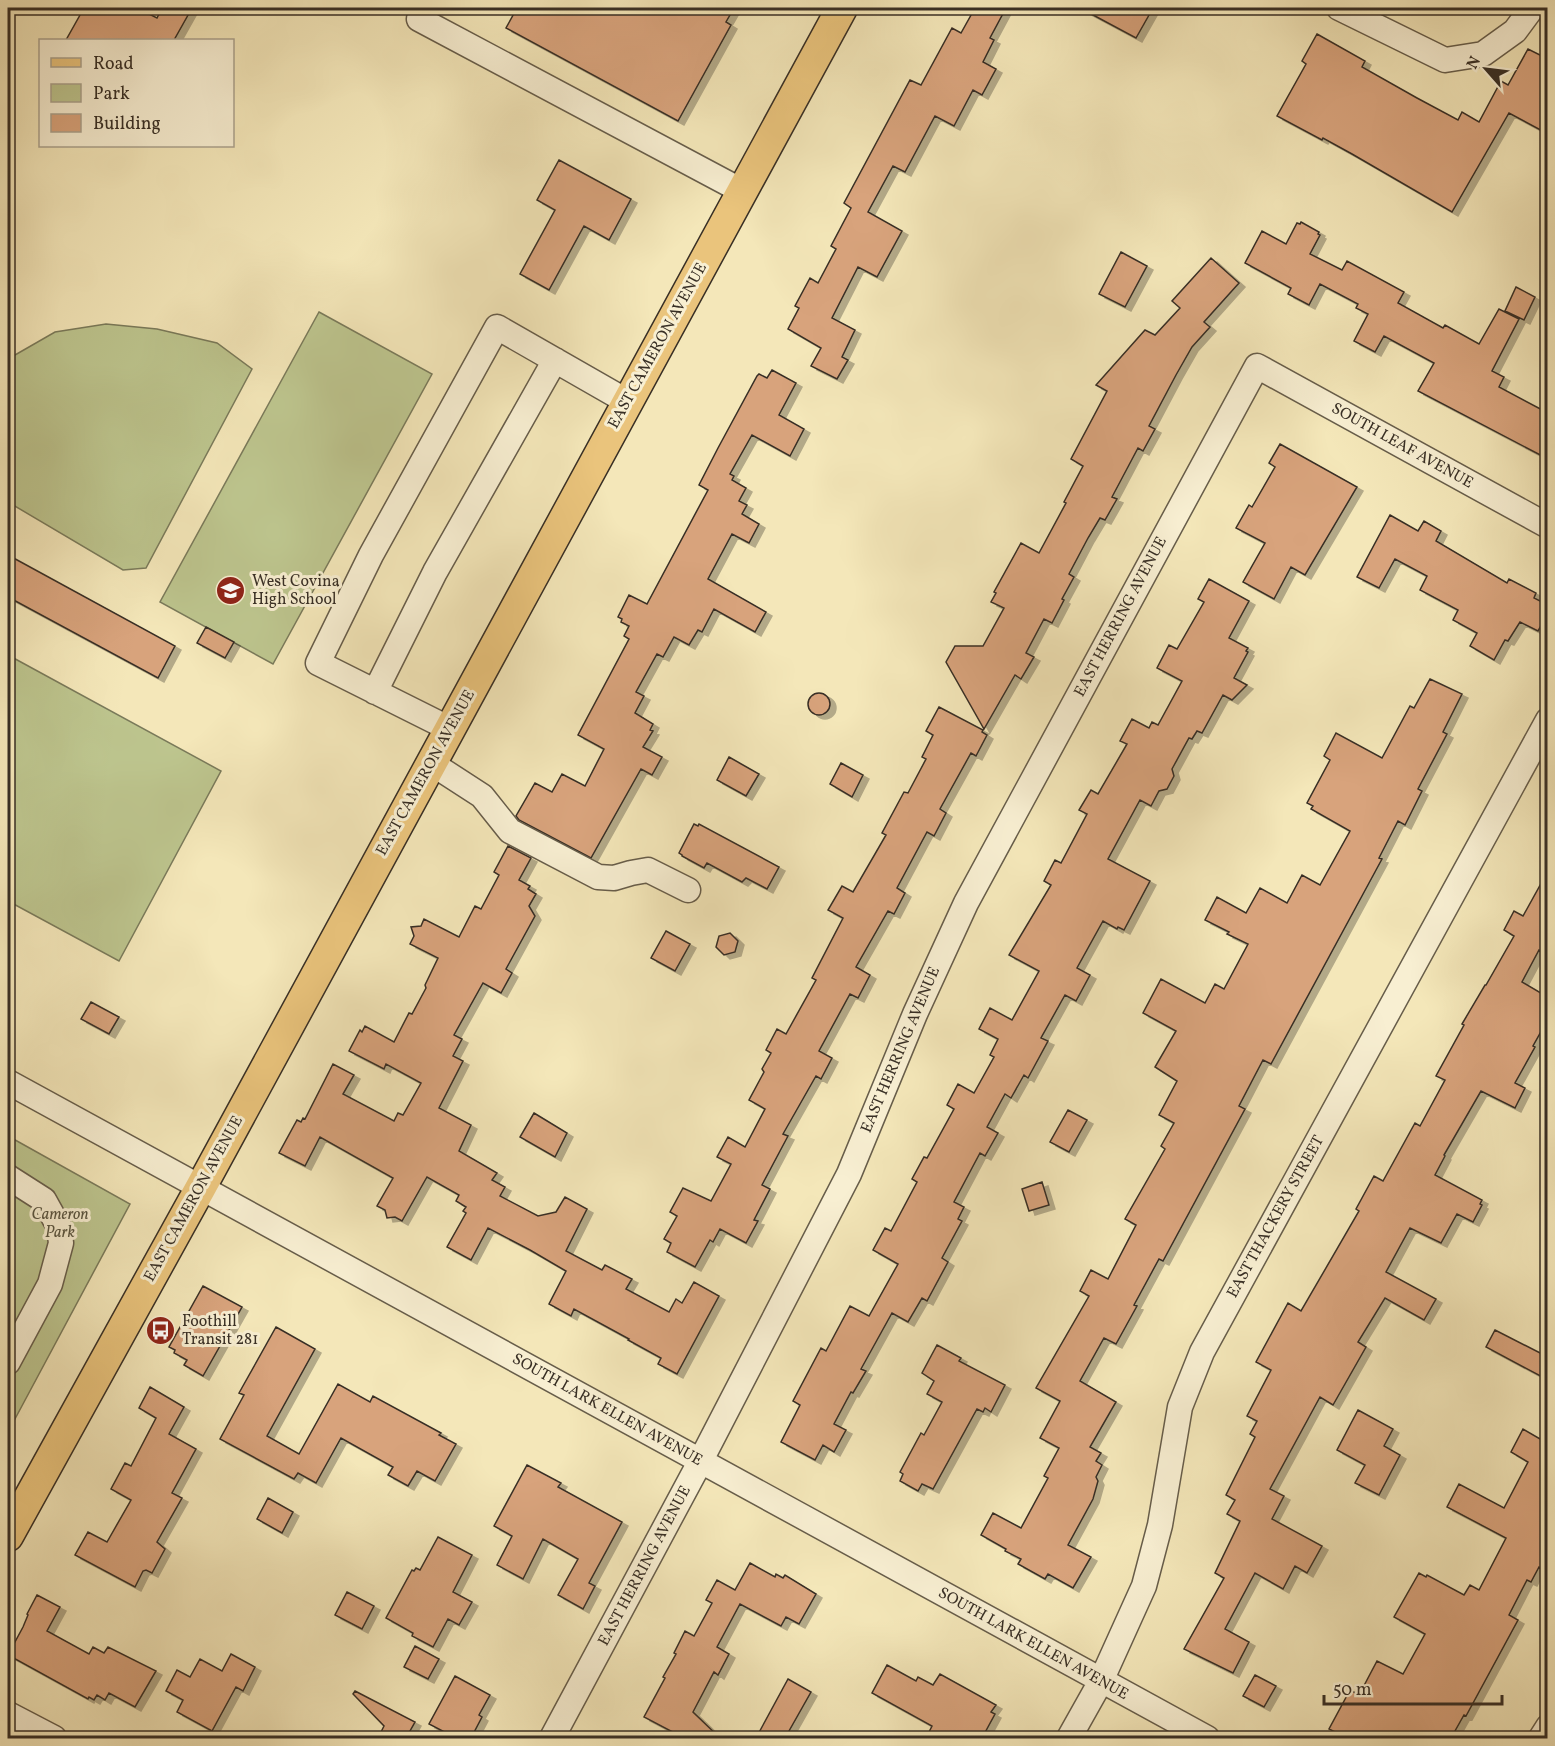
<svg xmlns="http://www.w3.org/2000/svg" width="1555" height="1746" font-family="Vollkorn,serif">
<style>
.green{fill:#bdc58e;stroke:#7a7a5a;stroke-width:1.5}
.building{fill:#d8a37b;stroke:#382f25;stroke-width:1.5;filter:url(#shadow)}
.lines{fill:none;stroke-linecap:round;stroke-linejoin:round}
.minor-casing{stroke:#675d4a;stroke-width:27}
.major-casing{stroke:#382f25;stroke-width:33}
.minor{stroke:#f8efd2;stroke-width:24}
.major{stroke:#eac47c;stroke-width:30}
.labels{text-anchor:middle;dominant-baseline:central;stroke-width:6;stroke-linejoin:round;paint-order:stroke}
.street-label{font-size:16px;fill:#382f25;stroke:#f8efd2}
.poi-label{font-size:16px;fill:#382f25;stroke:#f8efd2;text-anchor:start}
.park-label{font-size:16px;font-style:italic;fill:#59543f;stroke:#f8efd2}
</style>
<defs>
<filter id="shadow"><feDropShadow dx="6" dy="4" stdDeviation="0" flood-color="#0004"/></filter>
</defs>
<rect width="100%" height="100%" fill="#f4e7b9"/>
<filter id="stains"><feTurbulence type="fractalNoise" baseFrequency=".00333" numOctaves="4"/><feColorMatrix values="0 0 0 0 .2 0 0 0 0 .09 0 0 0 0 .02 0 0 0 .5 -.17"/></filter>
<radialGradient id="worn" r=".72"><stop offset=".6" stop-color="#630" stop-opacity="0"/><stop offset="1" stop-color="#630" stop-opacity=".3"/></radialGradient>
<path class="green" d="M319,312L432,374L273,664L160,602Z
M106,324L157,329L217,343L252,369L146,568L123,570L8,502V359L55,332Z
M8,655L221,771L119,961L8,901Z
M8,1136L130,1204L8,1432Z"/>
<path class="building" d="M84,8H137L157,18L162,8H192L174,40H66Z
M517,8H734L726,22L731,25L678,121L506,28Z
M975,8H1006L990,38L994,40L983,62L996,69L982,95L973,90L954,126L935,116L905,172L893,166L868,212L902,231L877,277L858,267L832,318L855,330L842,357L848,360L837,379L811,366L821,348L788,329L799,308L795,306L810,278L818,283L836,249L831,246L851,208L844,203L910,80L921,85L952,28L961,33Z
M1080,8H1153L1136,38Z
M1317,34L1365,61L1362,67L1417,98L1458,120L1462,112L1479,122L1501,81L1508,85L1528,49L1548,59V134L1509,113L1452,212L1352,154L1323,138L1322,140L1277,116L1306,64L1302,61Z
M559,160L631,199L609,240L584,226L549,290L520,274L555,210L537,200Z
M1301,222L1319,232L1318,234L1320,235L1310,254L1342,270L1347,261L1404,292L1398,303L1443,328L1445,325L1479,344L1499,309L1519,319L1492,371L1504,377L1499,387L1548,413V459L1418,391L1434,363L1384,336L1375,352L1354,341L1368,314L1356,308L1358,304L1320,284L1309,305L1288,294L1291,288L1245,263L1262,231L1286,244L1297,223L1300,224Z
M1121,252L1147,266L1125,307L1099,294Z
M1211,258L1239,283L1204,322L1210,327L1192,347L1176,375L1149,426L1155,429L1143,451L1138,448L1112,497L1117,499L1105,520L1100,518L1088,538L1069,574L1074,577L1062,599L1064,600L1052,623L1044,619L1026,653L1034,657L1021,679L1015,675L984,729L946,662L955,646H983L1004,608L991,602L996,593L994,592L1021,543L1039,553L1066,503L1064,502L1083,466L1071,459L1107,391L1096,385L1145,330L1155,335L1180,308L1172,301Z
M1516,287L1535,297L1524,320L1505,311Z
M772,370L796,383L779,415L804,429L790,456L752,435L730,474L734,476L732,480L746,488L739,501L747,505L742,514L759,524L749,543L732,534L708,579L766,612L755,632L714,609L702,632L698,630L689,645L674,637L663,657L657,654L636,692L644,696L635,713L653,724L650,730L653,731L643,747L662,757L652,775L641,769L591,858L519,820L516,816L535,783L552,792L562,774L585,786L604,749L578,735L629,639L624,636L629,626L621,622L622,619L618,617L629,595L647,604L708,490L699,485L718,448L757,376L759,374L767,378Z
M1280,444L1357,487L1305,575L1291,567L1274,599L1243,582L1265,543L1236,528L1249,505L1252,507L1275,467L1269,463Z
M1390,515L1418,531L1424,521L1441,531L1436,541L1507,583L1509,579L1536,593L1534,598L1548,605V614L1538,631L1520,622L1508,641L1505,640L1494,660L1470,646L1477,633L1453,620L1458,610L1420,590L1427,576L1395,559L1379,588L1357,577Z
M8,555L175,646L158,678L8,597Z
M1209,579L1249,601L1229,638L1248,648L1246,651L1248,652L1234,678L1247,685L1232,700L1223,695L1202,733L1197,731L1192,739L1189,738L1172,769L1174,776L1167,789L1159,791L1151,806L1140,800L1108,859L1150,881L1124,930L1118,927L1117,929L1103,921L1077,968L1090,975L1076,1001L1065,995L1041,1038L1048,1041L1028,1078L1024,1075L1011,1098L1005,1094L987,1127L998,1133L985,1156L980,1153L954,1202L964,1207L958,1219L962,1221L942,1258L948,1262L927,1301L922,1298L908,1322L892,1313L861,1369L866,1371L853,1393L851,1392L834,1424L846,1430L834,1452L823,1445L815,1460L781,1442L800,1405L793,1401L821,1348L826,1351L850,1306L869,1316L898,1264L873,1250L885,1228L891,1231L917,1182L912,1179L924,1157L927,1158L954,1109L947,1105L958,1084L974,1093L994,1057L990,1055L998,1039L979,1029L990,1008L1012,1020L1039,971L1009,955L1051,885L1044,881L1055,860L1061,863L1087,814L1079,810L1091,790L1098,794L1127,744L1120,741L1132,719L1149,728L1152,722L1158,725L1182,681L1157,668L1169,645L1177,649L1204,602L1198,599Z
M206,627L234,642L225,658L197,643Z
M1430,679L1462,694L1443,732L1447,734L1418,789L1422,791L1405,825L1398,821L1379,858L1382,859L1271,1064L1263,1060L1239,1106L1245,1109L1163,1261L1159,1259L1134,1305L1137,1306L1116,1344L1104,1338L1080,1381L1116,1402L1090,1447L1101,1453L1096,1461L1102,1465L1096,1477L1098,1481L1093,1499L1068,1545L1091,1557L1073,1588L1048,1574L1045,1579L1018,1564L1021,1559L1005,1551L1006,1549L981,1535L993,1513L1021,1528L1048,1478L1044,1476L1059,1448L1040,1438L1060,1401L1036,1388L1089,1296L1080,1291L1091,1270L1108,1279L1136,1225L1125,1219L1165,1149L1161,1146L1174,1123L1159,1115L1177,1081L1155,1067L1176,1031L1143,1013L1161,979L1205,1003L1215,984L1224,989L1248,944L1227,934L1229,932L1205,920L1217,897L1246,913L1260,888L1287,903L1302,875L1320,885L1350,831L1311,809L1313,806L1307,803L1330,760L1324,756L1336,733L1382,758L1410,706L1414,708Z
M808 704a11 11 0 1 1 22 0a11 11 0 1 1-22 0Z
M939,707L983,730L982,732L987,735L976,756L971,753L940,809L946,813L934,836L927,832L897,888L905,893L894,914L888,911L856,967L870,975L858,998L850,994L819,1051L832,1058L821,1079L816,1076L783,1134L788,1136L762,1185L770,1189L754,1220L758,1221L746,1243L720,1229L713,1242L710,1240L695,1267L667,1252L671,1243L664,1239L677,1216L670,1212L683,1188L711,1201L731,1164L717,1157L728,1137L745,1147L765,1109L749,1100L764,1072L762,1069L771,1053L766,1050L777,1029L786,1034L816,980L812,978L843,918L828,910L842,886L853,892L886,835L882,833L904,792L908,793L926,759L922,757L933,735L926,731Z
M729,757L759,774L746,796L717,780Z
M841,763L863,775L852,797L830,784Z
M694,824L698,826L699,824L779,867L767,889L746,878L742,882L707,863L704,868L682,856V855L679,853Z
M508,846L531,858L519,880L530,886L528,889L536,894L529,906L535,916L506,969L512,973L501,993L483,983L454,1035L462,1039L453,1056L463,1061L439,1108L471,1125L459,1151L497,1173L492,1180L505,1187L500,1196L538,1216L556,1212L565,1197L587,1209L566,1251L602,1270L605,1265L632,1279L626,1289L669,1312L676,1299L682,1303L694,1282L719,1296L677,1374L658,1364L661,1358L628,1340L629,1339L574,1309L571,1316L549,1304L566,1271L530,1250L488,1228L471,1260L447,1247L466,1213L463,1211L466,1207L456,1201L459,1195L427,1177L402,1221L395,1217L387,1218L385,1210L377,1206L393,1178L320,1137L305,1166L279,1153L297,1120L301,1122L303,1118L305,1119L333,1064L354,1075L343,1094L394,1121L398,1113L403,1115L421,1083L386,1064L384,1069L349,1051L360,1030L362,1032L365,1026L394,1042L409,1013L412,1014L426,988L425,985L438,958L410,944L414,936L411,927L421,926L424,919L459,937L475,906L481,909L499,875L494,872Z
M1548,871V954L1539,950L1522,982L1546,996L1541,1005L1548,1009V1019L1533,1046L1535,1047L1515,1083L1525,1088L1515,1108L1481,1091L1444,1155L1445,1156L1435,1175L1482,1200L1480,1204L1482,1205L1473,1222L1457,1214L1441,1243L1410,1228L1386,1272L1436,1299L1424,1320L1385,1298L1358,1342L1366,1347L1333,1405L1320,1397L1270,1489L1284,1496L1272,1519L1322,1546L1307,1573L1295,1566L1283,1589L1255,1573L1225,1629L1249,1642L1233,1673L1184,1649L1224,1578L1215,1573L1240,1521L1227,1514L1235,1500L1226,1495L1255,1437L1250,1434L1257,1421L1247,1416L1271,1370L1256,1362L1288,1303L1301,1311L1359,1211L1356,1209L1374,1176L1383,1181L1415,1123L1420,1126L1445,1080L1436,1076L1464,1025L1462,1024L1485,985H1486L1514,936L1504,930L1514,911L1523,916Z
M666,931L690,944L675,971L651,958Z
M730,933L738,941L735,952L724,955L716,947L719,936Z
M91,1002L119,1017L109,1034L81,1019Z
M1068,1110L1087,1120L1069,1152L1050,1142Z
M534,1113L567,1133L555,1157L520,1137Z
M1042,1182L1049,1205L1029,1211L1022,1189Z
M203,1286L242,1307L203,1376L184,1365L187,1360L174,1353L175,1350L169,1347Z
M276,1327L315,1349L267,1436L299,1454L338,1384L370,1402L373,1396L441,1433L439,1435L456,1444L435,1481L417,1471L408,1486L388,1475L393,1467L341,1438L316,1483L298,1473L294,1479L220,1439L244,1395L239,1393Z
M1495,1330L1548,1357V1380L1486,1347Z
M937,1345L961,1358L959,1361L1005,1385L991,1412L985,1408L983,1412L977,1409L933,1489L922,1484L918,1491L900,1481L903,1474L900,1472L921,1433L924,1435L942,1402L927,1394L934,1381L922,1373Z
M150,1387L184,1407L169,1434L196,1449L172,1493L182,1498L157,1542L165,1549L152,1573L146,1570L143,1571L135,1587L75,1555L88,1532L107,1542L131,1500L111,1489L125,1463L131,1466L156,1418L139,1408Z
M1358,1410L1393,1429L1384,1446L1400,1455L1379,1495L1355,1483L1365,1465L1337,1450Z
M1548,1426V1572L1539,1567L1531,1582L1527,1580L1509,1615L1518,1620L1466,1716L1464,1715L1451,1738H1347L1329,1729L1350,1690L1359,1695L1377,1661L1403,1674L1425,1634L1394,1617L1419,1573L1426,1577L1427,1575L1464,1595L1470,1585L1479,1590L1506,1538L1447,1507L1459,1484L1504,1508L1528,1462L1511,1452L1523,1429L1540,1439Z
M527,1465L561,1483L558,1487L622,1522L589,1583L595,1586L583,1609L558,1595L578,1559L543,1539L523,1579L497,1565L512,1536L494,1526Z
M268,1498L293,1512L282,1533L257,1519Z
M438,1537L472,1555L453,1592L472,1602L459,1625L448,1619L433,1647L412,1636L413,1633L386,1618L412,1570L414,1571L416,1568L420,1570Z
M750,1563L775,1577L776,1574L783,1578L785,1575L816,1594L799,1624L786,1617L781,1626L740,1604L717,1647L729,1654L718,1675L714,1672L693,1712L720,1738H684L644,1717L665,1678L663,1677L676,1654L674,1653L685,1631L694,1636L712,1603L706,1600L717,1580L735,1590Z
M347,1592L374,1606L362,1629L335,1615Z
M37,1595L60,1607L47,1631L89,1654L93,1647L104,1653L108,1647L156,1671L135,1707L109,1693L105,1700L97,1695L94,1700L89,1697L88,1699L8,1655L23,1627L28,1615L27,1614Z
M415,1646L439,1659L428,1679L404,1667Z
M231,1654L255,1667L243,1691L236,1687L212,1731L177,1712L183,1700L166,1691L177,1670L190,1677L200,1659L222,1671Z
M887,1665L916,1681L918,1677L933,1685L940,1674L996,1705L991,1712L995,1714L982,1738H926L932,1726L872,1693Z
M1255,1675L1276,1686L1264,1707L1243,1696Z
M455,1676L490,1695L479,1715L482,1717L471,1738H456L429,1724Z
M788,1679L811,1692L785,1738H756Z
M355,1691L415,1722L406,1738H378L384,1726L353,1694Z"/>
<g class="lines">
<defs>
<path id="minor" d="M1339,8L1445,60L1483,54L1515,31L1532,8
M419,19L742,191
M375,692L435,572L555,360
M450,729L318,663L371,555L497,327L628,402
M431,763L482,796L510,831L598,877L614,878L631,873L648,870L688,890
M8,1082L1207,1738
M8,1177L44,1200L59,1227L61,1243L50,1284L8,1362
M8,1714L54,1738
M552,1738L700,1462L849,1174L915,1014L966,903L1257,366L1548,526
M1069,1738L1101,1681L1144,1586L1160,1525L1180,1407L1202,1352L1548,720
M1541,1738L1548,1727"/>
<path id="major" d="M8,1536L201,1187L842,8"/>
</defs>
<use href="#minor" class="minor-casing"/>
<use href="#major" class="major-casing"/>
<use href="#minor" class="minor"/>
<use href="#major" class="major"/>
</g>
<defs>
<symbol id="school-disc" viewBox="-11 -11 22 22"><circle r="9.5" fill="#8f2418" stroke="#f8efd2"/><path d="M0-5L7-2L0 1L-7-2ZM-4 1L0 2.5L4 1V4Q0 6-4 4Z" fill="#fff"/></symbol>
<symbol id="bus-disc" viewBox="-11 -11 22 22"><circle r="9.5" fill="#8f2418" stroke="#f8efd2"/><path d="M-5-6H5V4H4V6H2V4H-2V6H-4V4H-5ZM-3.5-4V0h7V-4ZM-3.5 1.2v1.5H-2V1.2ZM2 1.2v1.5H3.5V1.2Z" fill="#fff"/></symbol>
</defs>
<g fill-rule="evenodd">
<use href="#school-disc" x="214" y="574" width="33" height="33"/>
<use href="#bus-disc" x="144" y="1314" width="33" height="33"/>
</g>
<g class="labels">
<g class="street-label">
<text transform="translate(658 346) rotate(-61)">EAST CAMERON AVENUE</text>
<text transform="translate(1402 446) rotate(29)">SOUTH LEAF AVENUE</text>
<text transform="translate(1121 617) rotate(-62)">EAST HERRING AVENUE</text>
<text transform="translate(426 773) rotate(-61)">EAST CAMERON AVENUE</text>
<text transform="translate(901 1050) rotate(-67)">EAST HERRING AVENUE</text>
<text transform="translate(194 1199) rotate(-61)">EAST CAMERON AVENUE</text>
<text transform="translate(1276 1217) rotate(-61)">EAST THACKERY STREET</text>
<text transform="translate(607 1410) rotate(29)">SOUTH LARK ELLEN AVENUE</text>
<text transform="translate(645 1566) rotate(-62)">EAST HERRING AVENUE</text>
<text transform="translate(1033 1644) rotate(29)">SOUTH LARK ELLEN AVENUE</text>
</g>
<g class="poi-label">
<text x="252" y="582">West Covina<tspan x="252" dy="18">High School</tspan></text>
<text x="182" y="1322">Foothill<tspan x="182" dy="18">Transit 281</tspan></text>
</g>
<g class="park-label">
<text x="60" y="1215">Cameron<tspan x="60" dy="18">Park</tspan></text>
</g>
</g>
<rect width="1555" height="1746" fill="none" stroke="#f4e7b9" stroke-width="30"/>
<rect x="9" y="9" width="1537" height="1728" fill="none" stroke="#382f25" stroke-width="3"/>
<rect x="15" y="15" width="1525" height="1716" fill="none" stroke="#382f25" stroke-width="1.5"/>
<rect x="39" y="39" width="195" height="108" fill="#f8efd2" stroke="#aba28d" stroke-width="1.5"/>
<rect x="51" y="58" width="30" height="9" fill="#eac47c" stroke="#aba28d" stroke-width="1.5"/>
<text x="93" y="69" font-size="18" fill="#382f25">Road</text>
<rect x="51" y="84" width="30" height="18" fill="#bdc58e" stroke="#aba28d" stroke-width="1.5"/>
<text x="93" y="99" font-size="18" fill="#382f25">Park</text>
<rect x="51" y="114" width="30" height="18" fill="#d8a37b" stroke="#aba28d" stroke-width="1.5"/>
<text x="93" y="129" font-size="18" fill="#382f25">Building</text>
<g transform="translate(1486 69) rotate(298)" stroke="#f8efd2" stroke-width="4.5" paint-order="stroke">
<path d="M0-4.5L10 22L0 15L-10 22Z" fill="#382f25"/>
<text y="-9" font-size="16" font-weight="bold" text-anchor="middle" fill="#382f25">N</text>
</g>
<path d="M1324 1695v9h178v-9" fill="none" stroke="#382f25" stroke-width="3"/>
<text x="1333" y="1695" font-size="18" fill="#382f25" stroke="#f8efd2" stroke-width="4.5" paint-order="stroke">50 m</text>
<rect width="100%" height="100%" filter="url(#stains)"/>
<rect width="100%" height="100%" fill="url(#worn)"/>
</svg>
